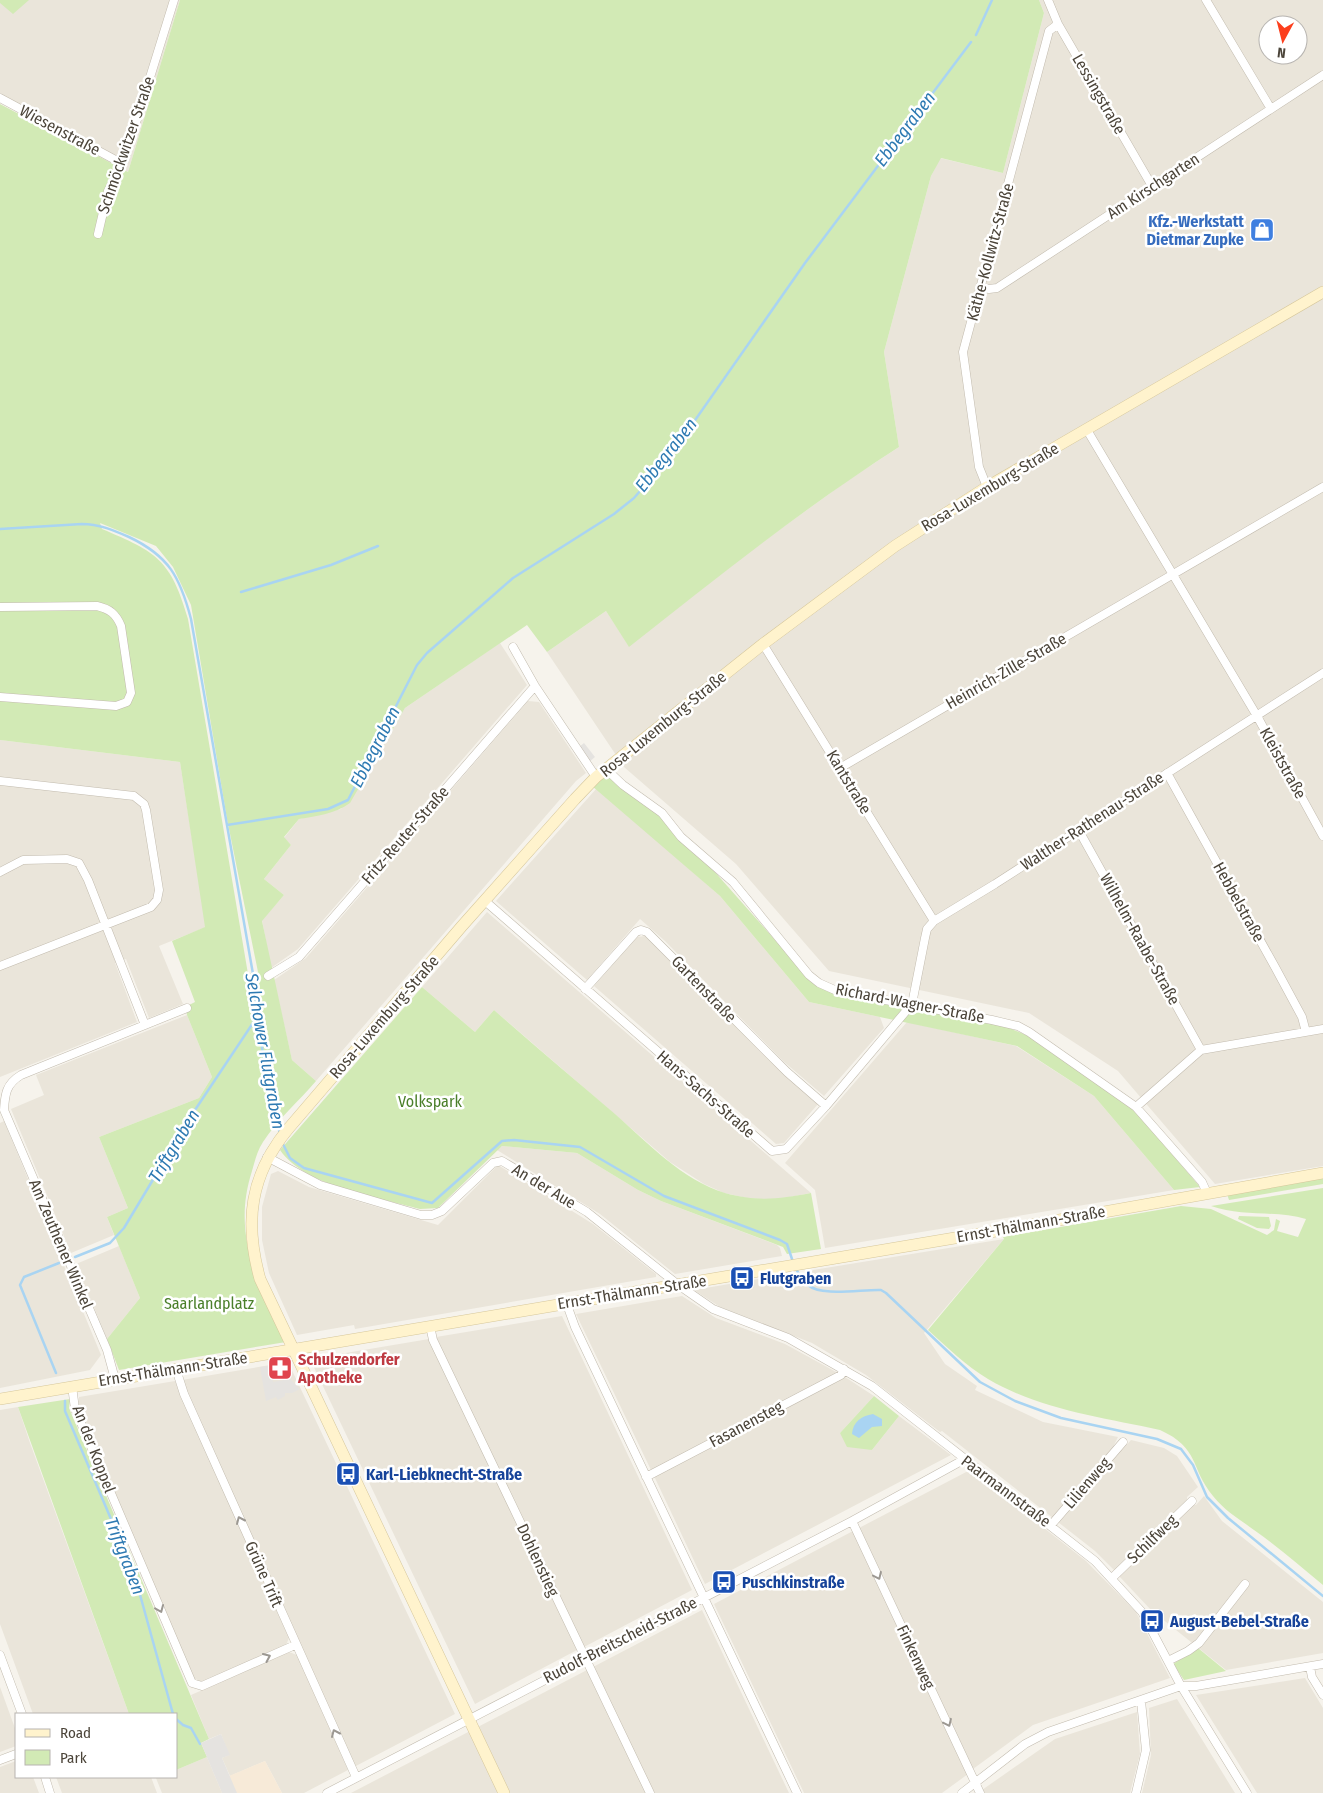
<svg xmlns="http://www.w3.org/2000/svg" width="1323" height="1793" font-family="'Fira Sans Condensed',sans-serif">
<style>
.residential{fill:#eae5da;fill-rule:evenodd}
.commercial{fill:#f7ead8}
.green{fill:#d2eab5;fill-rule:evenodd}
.parking{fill:#e5e3e0}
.water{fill:#a9d4f2}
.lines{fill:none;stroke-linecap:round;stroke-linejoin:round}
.stream{stroke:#a9d4f2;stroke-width:2.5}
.street-casing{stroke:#c2bbae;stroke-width:9}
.secondary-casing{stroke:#d6c79b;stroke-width:12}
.street{stroke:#fff;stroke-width:8}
.secondary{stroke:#fff3cd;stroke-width:11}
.oneway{stroke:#9c9892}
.labels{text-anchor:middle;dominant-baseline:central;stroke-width:5;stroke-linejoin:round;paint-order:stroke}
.street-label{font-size:16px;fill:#4b4439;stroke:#fff}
.shop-label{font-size:16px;font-weight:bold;fill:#366cbe;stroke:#fff;text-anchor:end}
.park-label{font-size:16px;fill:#4a7f2a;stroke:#fff}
.transit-label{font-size:16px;font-weight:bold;fill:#164399;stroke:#fff;text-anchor:start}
.health-label{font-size:16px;font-weight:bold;fill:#be3a42;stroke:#fff;text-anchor:start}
.water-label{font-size:18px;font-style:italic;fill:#2e7ab2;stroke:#fff}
</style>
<rect width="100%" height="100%" fill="#f6f3ec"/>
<path class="residential" d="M0,0H180L128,172L0,103Z
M1039,0H1323V1166L1215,1184L1118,1071L1029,1013L829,971L736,864L624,767L547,652L606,611L629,646L753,549L847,481L899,447L884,352L931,176L940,158L1003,173L1044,13ZM1268,25H1298V55H1268Z
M500,643L527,685L298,949L271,968L262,920L284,895L264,879L291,845L284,838L299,819L341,809L405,708Z
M528,701L539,702L586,773L576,781L316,1081L292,1060L274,980L306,958Z
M0,740L180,762L206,927L159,946L183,1004L149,1018L126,959L115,963L137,1022L0,1077Z
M597,788L720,896L809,1002L880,1017L884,1028L824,1096L783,1061L665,941L640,919L587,980L496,901Z
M487,912L811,1193L774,1200L747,1198L724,1193L704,1184L670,1162L494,1010L475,1032L422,987Z
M645,936L777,1067L818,1104L784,1143L776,1144L594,986L637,937Z
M187,1015L212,1077L199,1098L99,1137L128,1208L107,1217L114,1235L71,1253L11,1109L44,1095L36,1075Z
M907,1022L1016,1046L1094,1096L1174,1190L825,1248L815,1190L785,1163Z
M4,1121L101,1355L90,1370L0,1388V1123Z
M502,1146L577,1153L638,1190L661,1201L777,1245L780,1248L782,1256L675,1274L600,1214L497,1150Z
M498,1165L593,1224L656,1274V1277L355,1329L354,1325L297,1335L269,1273L262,1240V1207L271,1174L278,1171L309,1187L438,1225Z
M1004,1239L924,1333L945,1364L977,1386L975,1390L1043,1422L1118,1437L1113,1447L1053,1518L942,1431L940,1432L866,1375L812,1343L720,1307L694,1290L782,1275L796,1278L802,1285L813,1270Z
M119,1246L140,1298L107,1339L76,1264Z
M682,1296L716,1318L785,1344L838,1373L651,1470L576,1314Z
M562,1316L692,1590L584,1647L436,1337Z
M429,1339L577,1650L475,1704L310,1359Z
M288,1362L455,1714L354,1767L182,1380Z
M845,1377L874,1396L840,1433L872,1450L899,1416L951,1455L705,1584L654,1476Z
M175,1381L289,1638L286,1645L203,1682L192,1678L78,1407L79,1397Z
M18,1407L30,1443L129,1714H33L0,1624V1410Z
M1131,1440L1164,1448L1177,1456L1198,1487L1187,1497V1500L1115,1571L1095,1551L1058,1522L1119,1451L1122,1450Z
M970,1470L1086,1561L1136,1612L1170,1678L1033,1725L973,1769L859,1528Z
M1204,1496L1222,1521L1323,1602V1653L1226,1670L1151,1610L1119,1576L1192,1505H1196Z
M853,1531L968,1774L942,1793H804L714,1604Z
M702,1610L789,1793H653L593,1667Z
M289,1652L297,1655L348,1770L304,1793H282L265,1761L230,1776L222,1758L229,1755L221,1734L209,1739L191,1695Z
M587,1670L646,1793H351Z
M1305,1678L1323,1708V1793H1257L1196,1695Z
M0,1687L16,1731V1746L0,1752Z
M1177,1699L1235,1793H1142L1151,1755L1149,1708Z
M1137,1712L1140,1754L1130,1793H983L982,1790L1055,1739Z
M207,1757L222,1793H162L156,1778L176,1777V1770Z
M16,1761V1777H33L39,1793H0V1767Z
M56,1777H151L157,1793H62Z"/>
<path class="commercial" d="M265,1761L282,1793H222L217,1781Z"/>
<path class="green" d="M0,0H29L13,14L0,3Z
M180,0H1039L1044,13L1003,173L941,158L931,176L884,352L899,447C804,508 717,577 629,647L606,611L547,652L527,625L405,708L350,803C335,814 317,816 299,819L284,837L291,845L264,879L284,895L262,921L292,1060L316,1081C299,1101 277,1120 263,1142C257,1151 255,1161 252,1171C231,1236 259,1285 286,1342L119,1370L107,1339L140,1298L107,1217L128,1208L99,1137L199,1098L212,1077L187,1015L185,1007L195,1002L172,941L205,927L180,762L0,740V104L128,172ZM100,523L156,546L173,567L191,605L227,819L258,972L248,974L188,619C171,560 157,552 102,529Z
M604,778H610L652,809L714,871L814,984L1000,1024L1033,1038L1134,1109L1200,1187L1174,1190L1094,1096L1017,1046L809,1002L720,896L592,786Z
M422,987L475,1032L494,1010C534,1045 575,1080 615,1114C648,1143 682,1180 725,1193C758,1202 779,1199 811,1193L821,1249L787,1254L783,1247L661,1201L638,1190L577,1153L502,1146L438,1208L420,1209C377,1197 306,1187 280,1150Z
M1323,1178V1184L1229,1200L1227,1194Z
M1323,1188V1585C1300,1566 1278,1547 1254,1530C1238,1518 1226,1512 1213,1496C1190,1468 1200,1448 1160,1430C1101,1417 1041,1410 988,1379C966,1366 947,1347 928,1330L1004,1239L1003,1237L1181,1206L1211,1209L1267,1235L1274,1230L1276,1219L1280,1221L1277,1231L1298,1237L1306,1219C1275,1210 1242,1217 1211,1206Z
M1239,1216L1269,1217L1271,1226L1269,1229L1257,1228L1238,1219Z
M874,1396L899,1416L872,1450L847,1447L840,1433Z
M70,1399L69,1408L209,1739L201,1743L207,1757L176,1770V1714H129L18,1407Z
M1198,1648L1226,1671L1184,1680L1173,1664Z"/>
<path class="parking" d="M584,743L595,757L589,762L579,747Z
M270,1366L273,1382L290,1379L300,1389L292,1393H285V1396L278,1400L276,1397L266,1401L260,1367Z
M221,1734L230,1755L222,1758L237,1793H222L201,1743Z"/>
<path class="water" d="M873,1414L882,1419V1426L872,1427L859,1438L852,1434C853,1422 861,1416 873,1414Z"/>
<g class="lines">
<path class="stream" d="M976,35L992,0
M0,529L82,524C99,524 113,530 129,537C169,556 180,577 191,619L253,974C258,1028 266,1082 280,1134
M241,592L331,565L378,546
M227,825L328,809L348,800L417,665L427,653L513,578L614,514L634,498L670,456L805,263L971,42
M283,1144L290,1158L304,1168L432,1203L502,1141L514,1140L580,1147L664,1196L780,1240L787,1244L793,1262
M75,1257L110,1243L124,1228L193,1113L257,1017
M796,1269C799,1274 803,1281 808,1285C821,1297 863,1289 881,1290L886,1293L980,1382L1015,1401L1061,1418L1157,1439L1181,1449L1193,1465L1207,1497L1228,1518L1323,1596
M56,1373L20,1285L24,1277L59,1263
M65,1401V1411L134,1573L173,1714
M176,1719L183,1725L191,1728L200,1744"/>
<defs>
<path id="street" d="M1048,0L1058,24L1152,186
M1206,0L1271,109
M0,98L121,163
M98,234L108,191L124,161L174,0
M980,287L989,289L997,288L1323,75
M1087,430L1257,716L1323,836
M987,487L979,467L963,352L1049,31L1058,24
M0,607L97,606C110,609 116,614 121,626L131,693L127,702L116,706L0,697
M763,644L934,921
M513,647L535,686L596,777
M840,768L1323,487
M607,770L623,785L662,813L681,837L733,882L809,975L819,983L837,991L992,1020L1018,1026L1029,1032L1136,1107L1202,1182L1207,1193
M1167,773L1275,967L1302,1017L1306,1032
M0,781L134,796L144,804L146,810L159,890L157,900L151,907L0,966
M1078,829L1201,1050
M0,872L23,860L67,859L79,863L88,880L145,1025
M485,901L772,1151L786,1149L826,1106L912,1004
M268,976L299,957L535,686
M585,989L636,932L641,930L647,932L787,1072L826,1106
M912,1004L925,938L927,929L934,921L995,884L1323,673
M1136,1107L1201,1050L1323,1029
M267,1157L320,1185L421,1215H432L442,1211L493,1163L502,1161L587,1212L677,1284L713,1309L788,1338L872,1386L1095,1561L1142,1612L1181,1686L1247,1793
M566,1302L575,1327L797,1793
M430,1326L433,1340L650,1793
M176,1369L184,1394L356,1777
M115,1379L107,1350L4,1110C5,1094 6,1084 21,1075L187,1008
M72,1386L75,1409L192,1683L202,1686L295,1645
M646,1477L841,1375L844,1369
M852,1521L980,1793
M1051,1525L1123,1442
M1112,1578L1192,1501
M0,1655L22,1714
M1168,1661L1188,1651L1199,1643L1245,1584
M1310,1667L1312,1677L1323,1695
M0,1760L16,1754
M45,1777L50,1793
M327,1793L852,1521L965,1459
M962,1793L1025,1744L1048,1732L1181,1686H1196L1323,1664
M1136,1793L1146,1750L1141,1701"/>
<path id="secondary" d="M0,1399L1008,1229L1323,1173
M504,1793L260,1279C244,1222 250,1175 288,1129L462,926L575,799L596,777L763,644L895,546L987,487L1323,292"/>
</defs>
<use href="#street" class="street-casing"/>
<use href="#secondary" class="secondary-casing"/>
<use href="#street" class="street"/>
<use href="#secondary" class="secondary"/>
</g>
<defs><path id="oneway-chevron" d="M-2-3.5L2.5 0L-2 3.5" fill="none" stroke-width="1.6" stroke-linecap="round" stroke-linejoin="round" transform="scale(1.25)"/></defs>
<g class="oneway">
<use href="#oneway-chevron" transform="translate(240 1520) rotate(-114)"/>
<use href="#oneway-chevron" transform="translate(878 1576) rotate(65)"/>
<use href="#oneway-chevron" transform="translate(160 1609) rotate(67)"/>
<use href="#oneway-chevron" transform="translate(267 1657) rotate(-24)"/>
<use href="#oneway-chevron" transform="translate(948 1723) rotate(65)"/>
<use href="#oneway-chevron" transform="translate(335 1733) rotate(-114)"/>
</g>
<defs>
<symbol id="shop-square" viewBox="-11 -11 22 22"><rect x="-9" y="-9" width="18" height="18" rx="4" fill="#3f7fe0" stroke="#fff"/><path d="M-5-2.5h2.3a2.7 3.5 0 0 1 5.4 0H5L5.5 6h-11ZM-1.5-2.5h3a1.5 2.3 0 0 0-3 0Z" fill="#fff"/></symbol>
<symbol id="bus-square" viewBox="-11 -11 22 22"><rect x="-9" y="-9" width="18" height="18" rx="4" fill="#1a4fb4" stroke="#fff"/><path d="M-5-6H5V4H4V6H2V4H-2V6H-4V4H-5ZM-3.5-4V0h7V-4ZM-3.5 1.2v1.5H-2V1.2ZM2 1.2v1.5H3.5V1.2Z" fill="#fff"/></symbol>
<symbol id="pharmacy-square" viewBox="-11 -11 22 22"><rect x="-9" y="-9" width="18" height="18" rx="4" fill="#e0444e" stroke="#fff"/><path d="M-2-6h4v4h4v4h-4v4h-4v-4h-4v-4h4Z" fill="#fff"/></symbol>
</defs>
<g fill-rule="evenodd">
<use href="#shop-square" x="1248" y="216" width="28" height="28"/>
<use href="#bus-square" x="728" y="1264" width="28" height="28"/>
<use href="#pharmacy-square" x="266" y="1354" width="28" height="28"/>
<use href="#bus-square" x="334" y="1460" width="28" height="28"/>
<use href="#bus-square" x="710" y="1568" width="28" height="28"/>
<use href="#bus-square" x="1138" y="1607" width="28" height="28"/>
</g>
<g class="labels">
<g class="street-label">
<text transform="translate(1099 94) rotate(60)">Lessingstraße</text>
<text transform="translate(60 130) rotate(28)">Wiesenstraße</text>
<text transform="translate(126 145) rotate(-71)">Schmöckwitzer Straße</text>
<text transform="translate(1153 186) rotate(-33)">Am Kirschgarten</text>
<text transform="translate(990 252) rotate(-75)">Käthe-Kollwitz-Straße</text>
<text transform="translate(990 487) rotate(-31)">Rosa-Luxemburg-Straße</text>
<text transform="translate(1006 671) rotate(-30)">Heinrich-Zille-Straße</text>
<text transform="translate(663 724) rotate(-39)">Rosa-Luxemburg-Straße</text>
<text transform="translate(1283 763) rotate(61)">Kleiststraße</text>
<text transform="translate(849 782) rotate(59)">Kantstraße</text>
<text transform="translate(1092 821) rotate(-33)">Walther-Rathenau-Straße</text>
<text transform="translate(405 835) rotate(-49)">Fritz-Reuter-Straße</text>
<text transform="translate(1239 902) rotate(61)">Hebbelstraße</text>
<text transform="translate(1140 939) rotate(61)">Wilhelm-Raabe-Straße</text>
<text transform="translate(704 989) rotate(46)">Gartenstraße</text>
<text transform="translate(910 1003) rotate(11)">Richard-Wagner-Straße</text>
<text transform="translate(384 1017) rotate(-49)">Rosa-Luxemburg-Straße</text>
<text transform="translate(706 1094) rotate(41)">Hans-Sachs-Straße</text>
<text transform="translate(544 1186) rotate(31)">An der Aue</text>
<text transform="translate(1031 1224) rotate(-10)">Ernst-Thälmann-Straße</text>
<text transform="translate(61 1244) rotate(67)">Am Zeuthener Winkel</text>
<text transform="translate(632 1292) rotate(-9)">Ernst-Thälmann-Straße</text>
<text transform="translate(173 1369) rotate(-9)">Ernst-Thälmann-Straße</text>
<text transform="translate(746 1424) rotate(-28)">Fasanensteg</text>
<text transform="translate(94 1449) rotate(69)">An der Koppel</text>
<text transform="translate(1087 1483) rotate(-49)">Lilienweg</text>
<text transform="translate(1006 1491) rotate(37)">Paarmannstraße</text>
<text transform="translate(1152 1539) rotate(-44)">Schilfweg</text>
<text transform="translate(538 1560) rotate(65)">Dohlenstieg</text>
<text transform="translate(264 1574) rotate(66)">Grüne Trift</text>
<text transform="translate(620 1640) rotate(-27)">Rudolf-Breitscheid-Straße</text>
<text transform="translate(916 1657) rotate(65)">Finkenweg</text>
</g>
<g class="shop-label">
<text x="1244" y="221">Kfz.-Werkstatt<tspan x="1244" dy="18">Dietmar Zupke</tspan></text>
</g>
<g class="park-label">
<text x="430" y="1101">Volkspark</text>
<text x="209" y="1303">Saarlandplatz</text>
</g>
<g class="transit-label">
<text x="760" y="1278">Flutgraben</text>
<text x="366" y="1474">Karl-Liebknecht-Straße</text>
<text x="742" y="1582">Puschkinstraße</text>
<text x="1170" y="1621">August-Bebel-Straße</text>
</g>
<g class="health-label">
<text x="298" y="1359">Schulzendorfer<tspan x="298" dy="18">Apotheke</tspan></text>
</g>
<g class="water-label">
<text transform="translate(905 129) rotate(-53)">Ebbegraben</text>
<text transform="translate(666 455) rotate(-52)">Ebbegraben</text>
<text transform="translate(375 747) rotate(-63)">Ebbegraben</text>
<text transform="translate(265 1051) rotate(80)">Selchower Flutgraben</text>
<text transform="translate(174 1146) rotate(-59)">Triftgraben</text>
<text transform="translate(125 1556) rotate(69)">Triftgraben</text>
</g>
</g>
<rect x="15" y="1713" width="162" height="65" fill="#ffffff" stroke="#b7b4b0"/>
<rect x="25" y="1729" width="25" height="8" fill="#fff3cd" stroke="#b7b4b0"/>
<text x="60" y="1738" font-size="15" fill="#4b4439">Road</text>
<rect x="25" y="1750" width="25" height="15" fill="#d2eab5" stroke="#b7b4b0"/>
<text x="60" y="1763" font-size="15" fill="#4b4439">Park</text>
<g transform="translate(1283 40) rotate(187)"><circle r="24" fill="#ffffff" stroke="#b7b4b0"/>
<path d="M0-4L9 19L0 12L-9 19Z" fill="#fc3f1d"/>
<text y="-8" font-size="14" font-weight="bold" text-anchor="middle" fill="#4b4439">N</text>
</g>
</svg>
